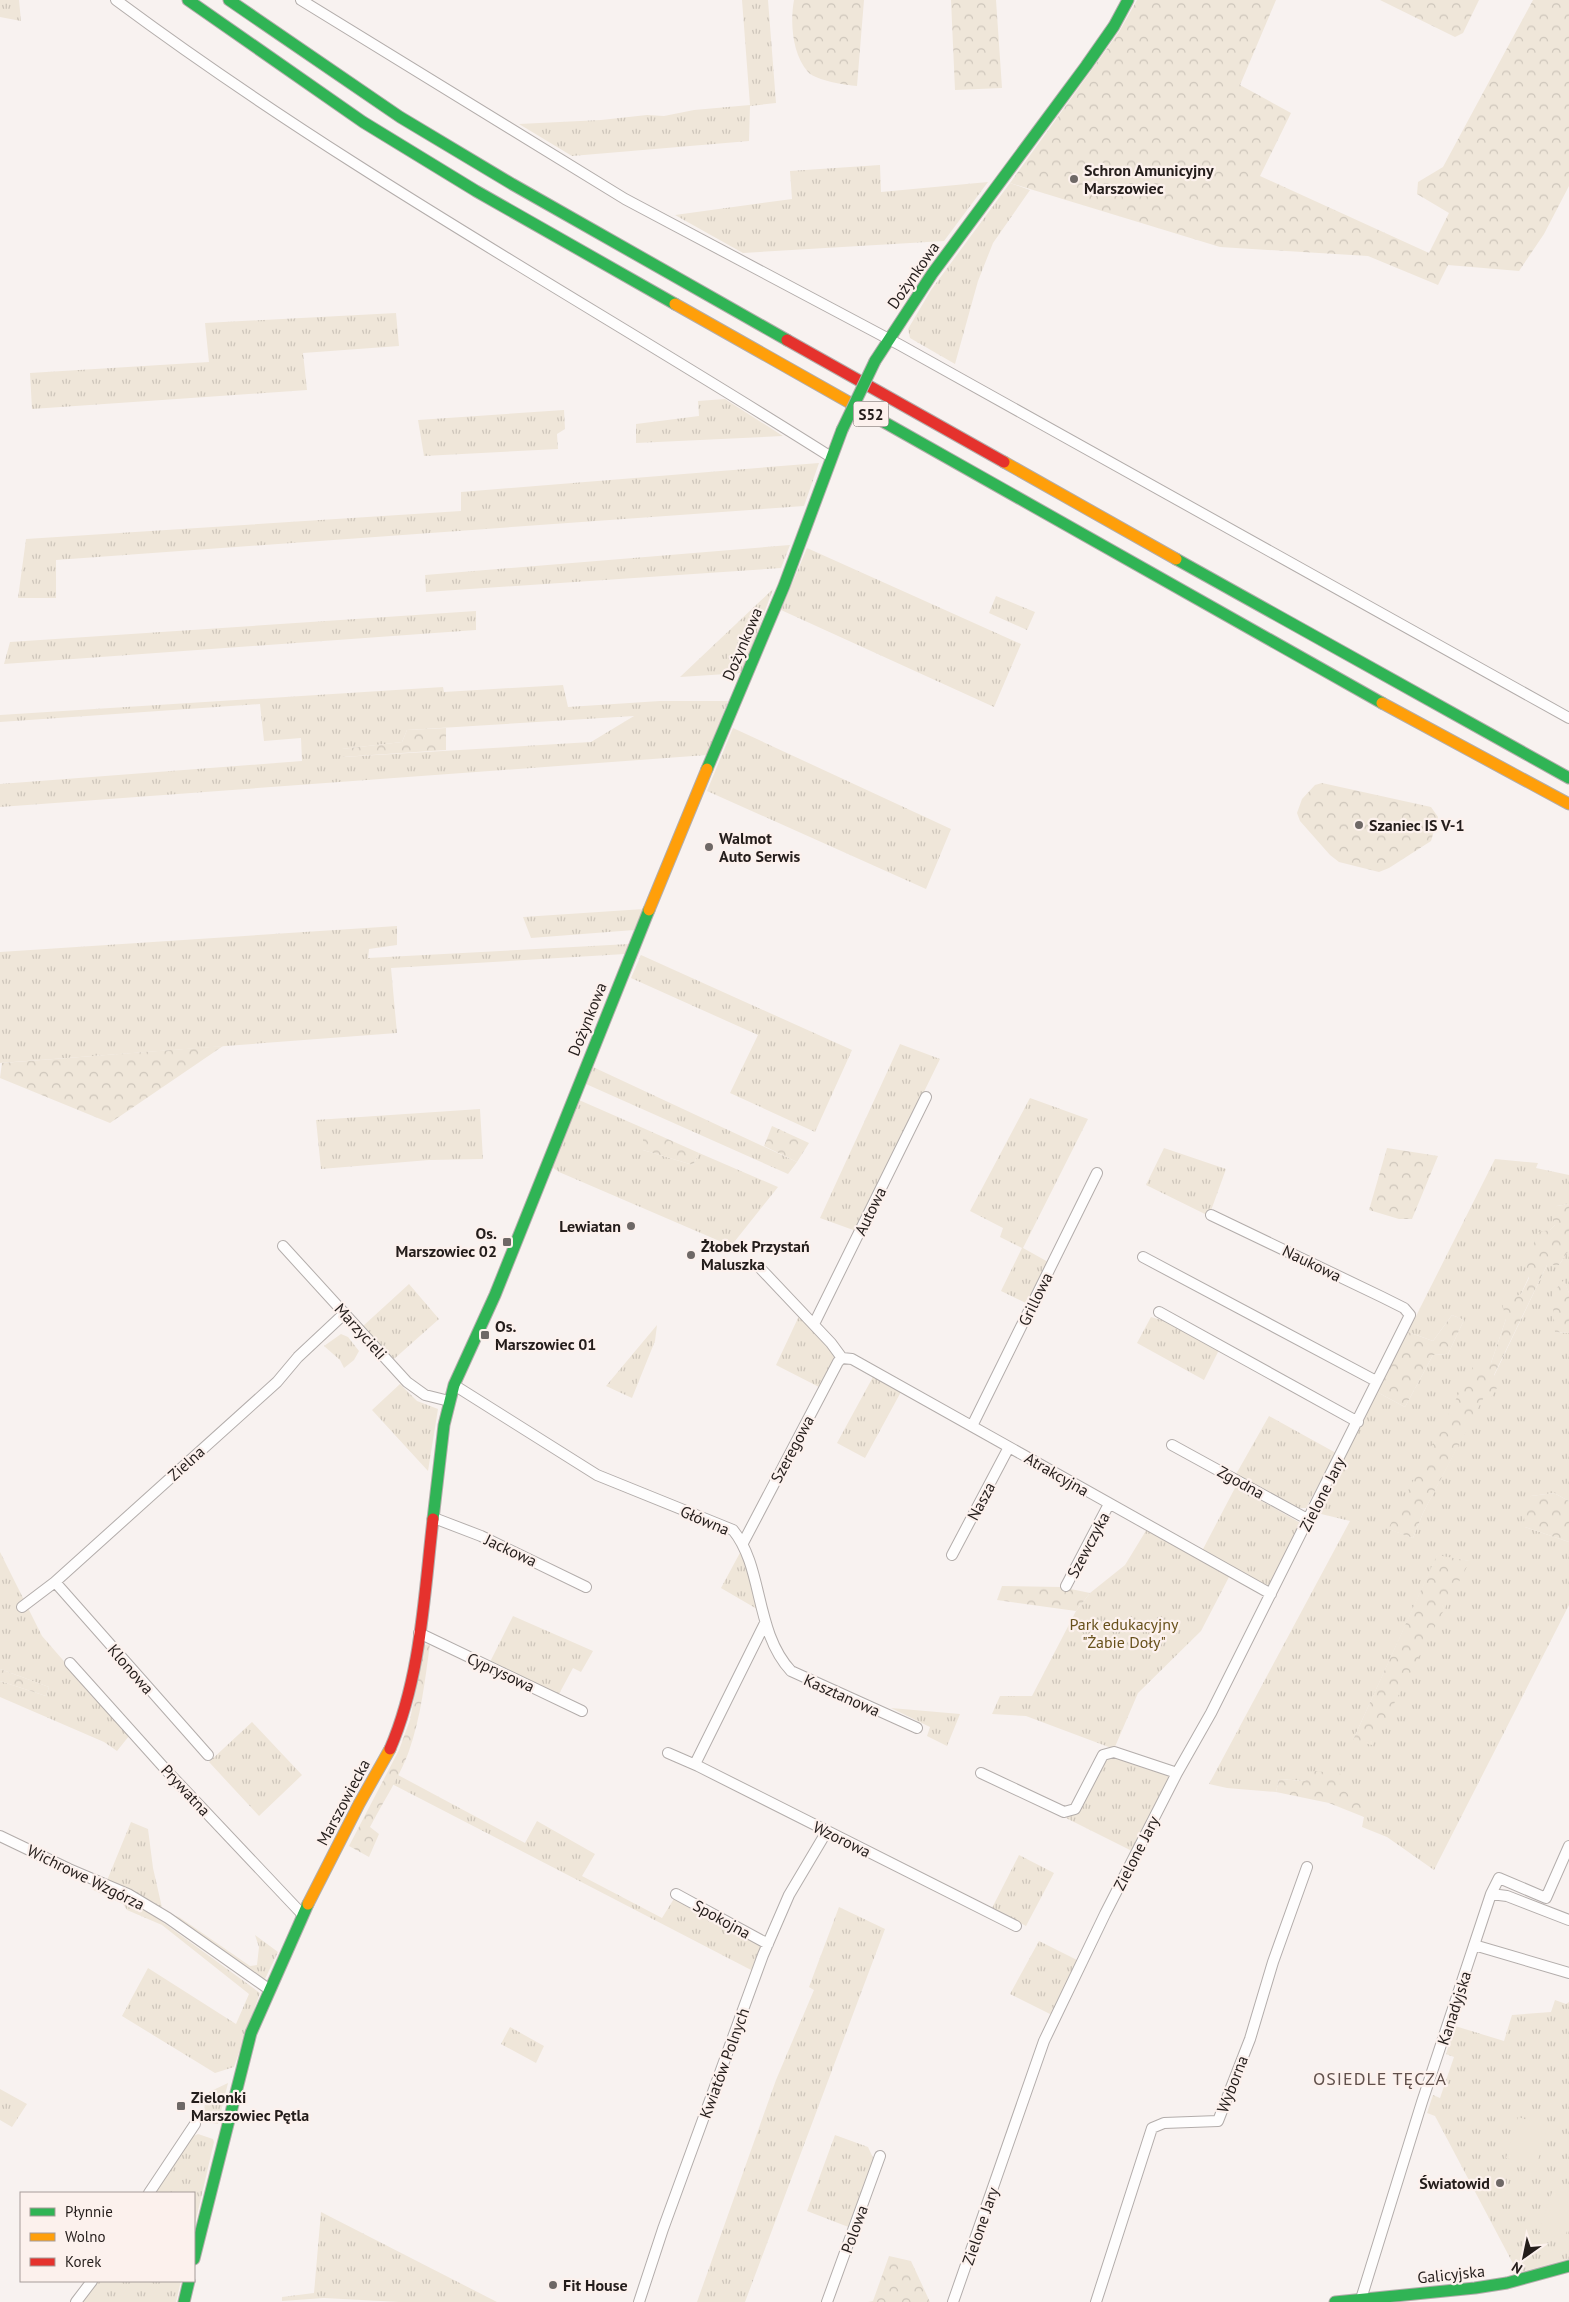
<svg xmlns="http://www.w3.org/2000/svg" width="1569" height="2302" font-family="'PT Sans',sans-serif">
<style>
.grass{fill:url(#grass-tufts);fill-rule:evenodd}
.forest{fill:url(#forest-crowns)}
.pitch{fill:#efe6d9}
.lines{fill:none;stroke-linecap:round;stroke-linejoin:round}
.street-casing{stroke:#b3adab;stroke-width:12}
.fast-casing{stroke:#b3adab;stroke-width:13}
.slow-casing{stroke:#b3adab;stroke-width:13}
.jam-casing{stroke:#b3adab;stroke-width:13}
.street{stroke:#fefdfd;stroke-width:10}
.fast{stroke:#30b455;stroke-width:11}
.slow{stroke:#ff9f0a;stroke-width:11}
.jam{stroke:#e5322d;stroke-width:11}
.fast-bridge-casing{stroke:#b3adab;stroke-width:13;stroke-linecap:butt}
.fast-bridge{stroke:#30b455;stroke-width:11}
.poi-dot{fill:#6e6866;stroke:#fcf1ed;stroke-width:2}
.labels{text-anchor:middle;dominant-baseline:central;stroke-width:4.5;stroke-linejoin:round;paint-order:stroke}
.shield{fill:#fcf1ed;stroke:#655d5a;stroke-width:1}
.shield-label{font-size:15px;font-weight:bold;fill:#241d1b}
.poi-label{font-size:16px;font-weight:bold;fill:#241d1b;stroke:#fcf1ed;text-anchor:start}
.street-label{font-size:16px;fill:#241d1b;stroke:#fcf1ed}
.park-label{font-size:16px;fill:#68511c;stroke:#fcf1ed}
.neighbourhood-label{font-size:18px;letter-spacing:1px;fill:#60504b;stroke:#fcf1ed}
</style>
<defs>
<pattern id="grass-tufts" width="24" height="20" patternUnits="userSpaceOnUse" patternTransform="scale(1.25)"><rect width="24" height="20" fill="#efe6d9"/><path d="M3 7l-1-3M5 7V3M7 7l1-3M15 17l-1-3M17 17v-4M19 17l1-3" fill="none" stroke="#cdc5ba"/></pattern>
<pattern id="forest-crowns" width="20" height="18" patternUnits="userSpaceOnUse" patternTransform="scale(1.25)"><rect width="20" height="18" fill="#efe6d9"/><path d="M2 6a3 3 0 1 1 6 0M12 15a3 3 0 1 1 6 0" fill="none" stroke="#cdc5ba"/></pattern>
</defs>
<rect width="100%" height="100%" fill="#f8f2f0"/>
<path class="grass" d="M0,0H19L21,21L0,17Z
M742,0H768L776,103L750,106L749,141L572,156L519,124L601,120L647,115L664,116L694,110L750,105Z
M880,165L881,192L988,182L944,241L743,253L675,215L792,199L790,171Z
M1010,183L1030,190L993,243L978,281L955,364L910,338L908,329L931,290Z
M396,313L399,346L303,353L307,390L32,409L30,373L209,362L205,323Z
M725,399L783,436L636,443V424L699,416L698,401Z
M564,410L565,429L557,434L558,449L424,456L418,420Z
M819,463L804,506L56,560V598H18L26,539L461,511V492Z
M790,545L781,568L426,592L425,575Z
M807,548L1021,644L994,707L781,610Z
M773,589L742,673L680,677Z
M996,596L1035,612L1027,630L989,613Z
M476,611V630L4,664L10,642Z
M563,685L568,707L660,701H728L707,755L0,807V784L302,761L301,738L264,741L260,704L0,722V715L443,687L444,692ZM634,716L591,742L342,757V749L402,742L407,730Z
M733,728L951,829L926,889L707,791Z
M644,909L634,930L531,938L523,917Z
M397,926V945L369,949L368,958L629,944L625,954L391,968L397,1033L0,1063V952Z
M641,955L852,1050L815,1132L730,1093L758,1035L631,978Z
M900,1044L940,1059L856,1231L820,1218Z
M593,1067L797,1162L788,1174L586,1084Z
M1030,1098L1088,1119L1023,1248L1050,1263L1030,1305L1001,1291L1022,1248L1000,1237L1003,1228L970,1211Z
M579,1100L643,1128V1150L693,1165L699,1153L778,1187L731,1246L559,1172L552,1167Z
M480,1109L483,1159L429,1160L321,1169L316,1120Z
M1164,1148L1226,1169L1209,1216L1146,1185Z
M1495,1159L1538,1163L1536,1168L1569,1175V1204L1557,1206L1555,1225L1550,1230L1521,1294L1506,1319L1491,1363L1389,1529L1413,1538L1423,1513L1494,1376L1547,1265H1559L1569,1250V1293L1564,1281L1555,1332L1569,1333V1501L1554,1493L1531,1496L1525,1527L1569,1542V1605L1434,1870L1387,1837L1362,1827L1364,1817L1305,1781L1279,1779L1276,1792L1227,1788L1209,1784L1350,1521L1317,1513L1377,1392L1405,1407L1433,1355L1448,1354L1464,1320L1452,1315L1433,1341L1408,1332ZM1437,1556L1469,1561L1434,1624L1353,1740Z
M409,1284L439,1319L394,1359L362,1327Z
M799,1316L837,1357L819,1387L776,1365Z
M1151,1317L1165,1321L1219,1350L1204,1380L1137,1343Z
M657,1325L655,1341L632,1398L606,1386Z
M341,1334L348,1337L359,1351L354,1360L344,1368L340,1360L324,1346Z
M874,1375L902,1390L865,1458L837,1443Z
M400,1384L417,1401L438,1409L428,1471L372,1410Z
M1269,1416L1336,1453L1306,1508H1297L1235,1476Z
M1236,1486L1302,1524L1268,1588L1202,1551Z
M1147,1529L1229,1577L1201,1631L1138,1693L1114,1749L1026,1716L992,1714L1000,1696H1032L1076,1611L1090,1593L1125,1565Z
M742,1549L757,1609L721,1588Z
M0,1552L42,1636L129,1736L117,1751L104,1742L0,1697V1681L46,1696L49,1687L0,1669Z
M513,1616L593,1651L581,1672L573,1668L559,1694L490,1662Z
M891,1708L960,1714L947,1746L927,1736L930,1727Z
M252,1722L302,1775L259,1816L209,1762Z
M1115,1755L1170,1775V1780L1134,1852L1066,1818C1092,1806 1090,1767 1115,1755Z
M398,1775L525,1843L537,1821L595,1854L582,1876L662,1918L675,1897L763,1947L753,1971L392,1784Z
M131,1822L148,1829L153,1868L163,1912L179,1917L250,1966L257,1965L259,1947L255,1935L278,1952L263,1983L106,1883Z
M1019,1855L1054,1873L1026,1926L992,1908Z
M93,1884L142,1907L260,1993L234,2067L215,2073L122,2016L148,1968L236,2024L249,1994L162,1925L127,1910L123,1904L91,1889Z
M839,1907L885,1929L745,2302H697L776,2080L814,1990L809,1987Z
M1039,1941L1079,1961L1054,2016L1010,1994Z
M1555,2000L1566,2004L1569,2002V2259L1518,2273L1435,2116L1427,2113L1433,2095L1440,2098L1454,2057L1446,2054L1455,2026L1504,2041L1512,2015L1551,2012Z
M510,2027L544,2046L536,2063L501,2044Z
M228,2083L218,2124L208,2122C201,2111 205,2103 209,2092Z
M0,2089L27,2104L12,2127L0,2120Z
M198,2134L213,2139L214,2142L194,2228V2193H155L189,2138Z
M835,2135L868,2147L875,2162L851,2228L807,2211Z
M321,2212L497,2302H399L324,2298L282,2301V2297L314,2293Z
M96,2281H181L176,2302H80Z"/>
<path class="forest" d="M794,0H864L857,86C845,85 817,81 808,72C792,54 790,22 794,0Z
M951,0H996L1002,88L955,90Z
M1137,0H1276L1240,85L1291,113L1260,176L1429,253L1449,213L1417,194L1418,182L1443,167L1533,0H1569V186L1544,234L1519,271L1448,265L1438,285L1368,256L1220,247L1010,183L1119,32Z
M1380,0H1479L1463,33L1455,37Z
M446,728V750L342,757V749L402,742L407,730Z
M1322,783L1431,807L1438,817L1431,841L1389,868L1379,872L1339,862L1330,855L1300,821L1297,813L1302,799L1315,785Z
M223,1046L110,1123L0,1078L2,1063Z
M772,1126L809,1143L797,1162L764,1146Z
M643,1128L699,1153L693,1165L643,1150Z
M1387,1148L1438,1156L1412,1219H1399L1369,1210Z
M1569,1204V1250L1559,1265H1547L1494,1375L1500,1383L1490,1399L1484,1397L1423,1513L1413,1538L1388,1529L1476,1361L1491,1363L1506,1319L1502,1303L1521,1294L1529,1278L1526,1265L1538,1232L1550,1230L1555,1225L1551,1213L1557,1206Z
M1564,1280L1569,1293V1333L1555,1332L1552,1293Z
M1452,1315L1464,1320L1448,1354L1433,1355L1405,1407L1377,1392L1408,1332L1433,1341Z
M1554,1493L1569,1501V1542L1525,1527L1523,1505L1531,1496Z
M1437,1555L1470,1561L1372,1745L1353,1740Z
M1002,1586L1061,1587L1090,1593L1076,1611L997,1600Z
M430,1644C425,1680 421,1717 409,1751C399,1778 383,1802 370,1827L379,1834L369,1857L349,1846L399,1750L410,1720L424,1645Z
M0,1669L49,1687L46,1696L0,1681Z
M1315,1771L1341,1774L1342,1790L1366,1803L1364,1817L1329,1803L1276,1792L1279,1779L1305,1781Z
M889,2256L911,2261L930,2302H868L873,2301Z"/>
<path class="pitch" d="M1518,2117L1548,2126L1536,2167L1506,2158Z
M1553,2189L1569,2194V2225L1564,2240L1539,2232Z"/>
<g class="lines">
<defs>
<path id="street" d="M116,0C343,169 593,306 831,457
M301,0L625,199L900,345L1569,718
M283,1246L407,1382L425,1395L449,1401
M1143,1257L1376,1381
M761,1269L831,1343L842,1358
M1159,1312L1358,1422
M814,1324L926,1097
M842,1358L852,1359L1271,1594
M454,1385L597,1475L733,1530C764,1568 754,1631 791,1671L917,1728
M972,1426L1097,1173
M1172,1445L1309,1520
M434,1518L481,1536L586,1587
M743,1543L838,1362L842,1358
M952,1555L1009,1447
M55,1582L208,1755
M1066,1586L1109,1504
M22,1607L55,1582L277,1382L298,1357L345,1313
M419,1633L582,1711
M70,1663L167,1771L303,1915
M668,1753L698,1766L1016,1926
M695,1764L765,1623
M981,1773L1064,1812L1075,1809L1103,1755L1114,1752L1177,1773
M0,1836L69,1869L128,1894L168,1918L270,1990
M676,1894L768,1944
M1491,1894L1507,1896L1569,1920
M1474,1945L1569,1973
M149,2193L195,2124
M1361,2299L1422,2102L1491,1894L1499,1878L1546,1898L1569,1846
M76,2302L92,2281
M639,2302L663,2229L763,1955L789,1895L827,1831
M827,2302L880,2156
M953,2302L1044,2041L1105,1914L1177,1773L1211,1713L1410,1315L1404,1308L1382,1297L1211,1215
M1096,2302L1152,2128L1164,2123L1218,2121L1250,2039L1273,1962L1307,1867"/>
<path id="fast" d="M188,0L363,122L476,191L675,304
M229,0L400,117L512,184L787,340
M875,361L932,274L1086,66L1114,26L1128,0
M875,417L1382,703
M1176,559L1569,778
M707,769L784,586L842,430
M433,1519L444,1425L454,1385L495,1295L649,910
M194,2259L251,2033L308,1904
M184,2302L189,2281
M1335,2302L1475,2288L1507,2283L1569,2266"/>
<path id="slow" d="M675,304L875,417
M1004,462L1176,559
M1382,703L1569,804
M649,910L707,769
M308,1904L359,1804L390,1749"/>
<path id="jam" d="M787,340L1004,462
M390,1749C421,1677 424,1596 433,1519"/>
</defs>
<use href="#street" class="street-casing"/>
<use href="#fast" class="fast-casing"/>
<use href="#slow" class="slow-casing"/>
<use href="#jam" class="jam-casing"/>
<use href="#street" class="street"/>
<use href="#fast" class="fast"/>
<use href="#slow" class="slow"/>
<use href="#jam" class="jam"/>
<defs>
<path id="fast-bridge" d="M842,430L875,361"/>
</defs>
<use href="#fast-bridge" class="fast-bridge-casing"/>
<use href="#fast-bridge" class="fast-bridge"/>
</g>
<g class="poi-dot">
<circle cx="1074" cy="179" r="5"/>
<circle cx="1359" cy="825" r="5"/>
<circle cx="709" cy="847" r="5"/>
<circle cx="631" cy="1226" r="5"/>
<rect x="502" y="1237" width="10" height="10" rx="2.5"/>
<circle cx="691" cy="1255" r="5"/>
<rect x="480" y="1330" width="10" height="10" rx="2.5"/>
<rect x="176" y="2101" width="10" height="10" rx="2.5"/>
<circle cx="1500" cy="2183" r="5"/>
<circle cx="553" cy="2285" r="5"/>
</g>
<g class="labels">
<rect class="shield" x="853.5" y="401.5" width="35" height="25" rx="4"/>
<g class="shield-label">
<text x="871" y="414">S52</text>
</g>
<g class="poi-label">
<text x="1084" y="170">Schron Amunicyjny<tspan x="1084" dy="18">Marszowiec</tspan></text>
<text x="1369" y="825">Szaniec IS V-1</text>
<text x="719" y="838">Walmot<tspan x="719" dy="18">Auto Serwis</tspan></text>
<text x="621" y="1226" text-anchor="end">Lewiatan</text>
<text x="497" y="1233" text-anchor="end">Os.<tspan x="497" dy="18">Marszowiec 02</tspan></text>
<text x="701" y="1246">Żłobek Przystań<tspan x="701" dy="18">Maluszka</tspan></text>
<text x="495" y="1326">Os.<tspan x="495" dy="18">Marszowiec 01</tspan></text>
<text x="191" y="2097">Zielonki<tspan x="191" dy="18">Marszowiec Pętla</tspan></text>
<text x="1490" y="2183" text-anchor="end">Światowid</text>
<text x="563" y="2285">Fit House</text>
</g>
<g class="street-label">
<text transform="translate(913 275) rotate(-55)">Dożynkowa</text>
<text transform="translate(742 644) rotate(-67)">Dożynkowa</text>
<text transform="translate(587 1019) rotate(-68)">Dożynkowa</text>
<text transform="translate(870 1211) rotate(-64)">Autowa</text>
<text transform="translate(1312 1263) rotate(26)">Naukowa</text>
<text transform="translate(1035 1299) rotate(-64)">Grillowa</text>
<text transform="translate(361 1331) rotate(48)">Marzycieli</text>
<text transform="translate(792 1449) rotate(-62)">Szeregowa</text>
<text transform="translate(186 1463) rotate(-42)">Zielna</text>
<text transform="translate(1057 1474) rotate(30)">Atrakcyjna</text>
<text transform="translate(1241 1482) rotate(29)">Zgodna</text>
<text transform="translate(1322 1494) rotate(-63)">Zielone Jary</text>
<text transform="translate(981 1501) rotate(-62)">Nasza</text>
<text transform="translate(705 1520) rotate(23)">Główna</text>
<text transform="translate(1088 1545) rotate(-62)">Szewczyka</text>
<text transform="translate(511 1550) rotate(25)">Jackowa</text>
<text transform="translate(131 1669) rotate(49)">Klonowa</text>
<text transform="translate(501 1672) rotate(25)">Cyprysowa</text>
<text transform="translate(842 1695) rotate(24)">Kasztanowa</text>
<text transform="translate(186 1790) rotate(47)">Prywatna</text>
<text transform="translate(343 1802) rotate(-62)">Marszowiecka</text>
<text transform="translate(842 1839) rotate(26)">Wzorowa</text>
<text transform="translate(1136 1853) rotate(-63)">Zielone Jary</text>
<text transform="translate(86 1877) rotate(26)">Wichrowe Wzgórza</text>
<text transform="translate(722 1919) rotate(29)">Spokojna</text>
<text transform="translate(1454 2008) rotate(-72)">Kanadyjska</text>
<text transform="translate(724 2063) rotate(-70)">Kwiatów Polnych</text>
<text transform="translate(1232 2084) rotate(-69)">Wyborna</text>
<text transform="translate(980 2226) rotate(-71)">Zielone Jary</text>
<text transform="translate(854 2229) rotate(-70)">Polowa</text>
<text transform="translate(1451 2274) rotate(-6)">Galicyjska</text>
</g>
<g class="park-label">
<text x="1124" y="1624">Park edukacyjny<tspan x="1124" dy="18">"Żabie Doły"</tspan></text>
</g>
<g class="neighbourhood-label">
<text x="1380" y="2078">OSIEDLE TĘCZA</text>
</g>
</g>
<rect x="20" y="2192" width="175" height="90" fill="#fcf1ed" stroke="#a69c99"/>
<rect x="30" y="2208" width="25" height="8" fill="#30b455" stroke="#a69c99"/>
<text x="65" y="2217" font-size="15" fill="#241d1b">Płynnie</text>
<rect x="30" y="2233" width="25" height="8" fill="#ff9f0a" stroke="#a69c99"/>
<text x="65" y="2242" font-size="15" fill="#241d1b">Wolno</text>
<rect x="30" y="2258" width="25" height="8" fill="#e5322d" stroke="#a69c99"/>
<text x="65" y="2267" font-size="15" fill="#241d1b">Korek</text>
<g transform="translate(1524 2257) rotate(213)" stroke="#fcf1ed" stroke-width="4" paint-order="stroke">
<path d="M0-4L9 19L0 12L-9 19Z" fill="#241d1b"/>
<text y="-8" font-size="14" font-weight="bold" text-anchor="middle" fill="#241d1b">N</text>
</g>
</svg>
